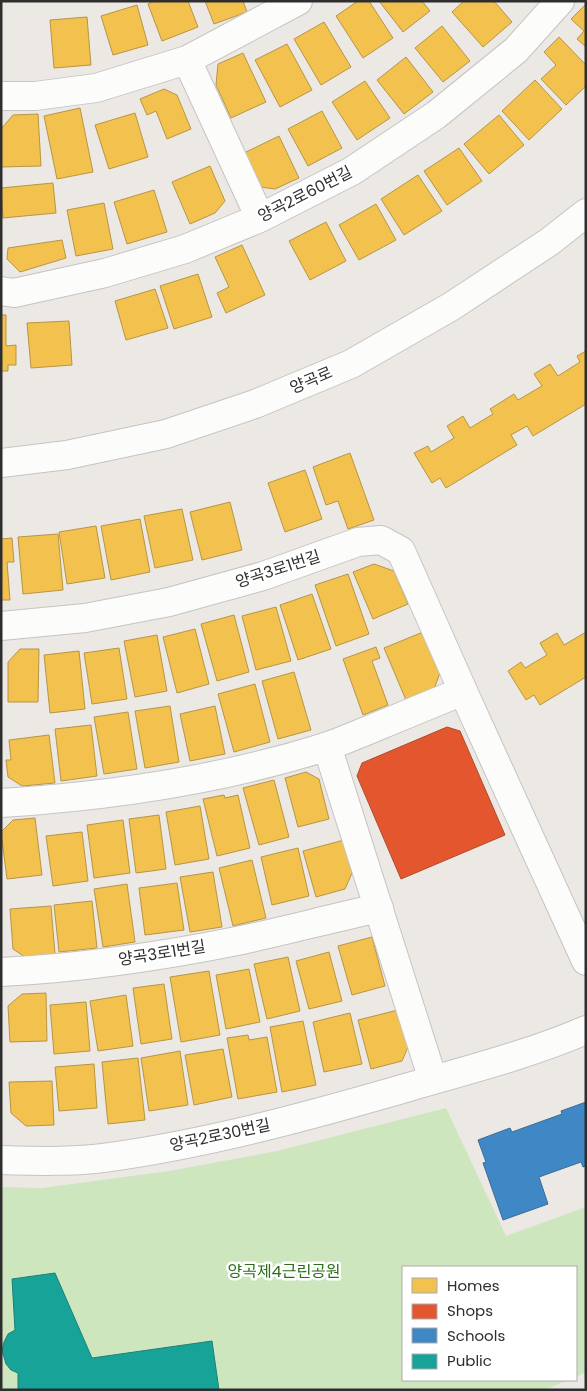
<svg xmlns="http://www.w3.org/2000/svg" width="587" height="1391" viewBox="0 0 587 1391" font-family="Poppins,'Noto Sans KR',sans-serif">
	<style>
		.park { fill: #cee6be }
		.homes { fill: #f2c14e; stroke: #b79544 }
		.shops { fill: #e4572e; stroke: #ad4b2e }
		.schools { fill: #3f88c5; stroke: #3a6d98 }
		.public { fill: #17a398; stroke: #1e8078 }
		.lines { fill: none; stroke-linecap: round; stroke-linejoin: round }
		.minor-casing { stroke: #c5c4c5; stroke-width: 30 }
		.minor { stroke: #fcfcfb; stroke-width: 28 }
		.labels { text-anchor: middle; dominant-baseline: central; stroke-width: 5; stroke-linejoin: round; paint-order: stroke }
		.street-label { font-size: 16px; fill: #2e2e2e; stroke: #fff }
		.park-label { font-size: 16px; fill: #2c6e1b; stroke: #fff }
	</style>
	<rect width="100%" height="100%" fill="#ece8e4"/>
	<path class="park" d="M446 1108 506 1236 586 1207V1372L576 1377V1267H403V1380H568L545 1390H1V1187L42 1188 169 1171 277 1151Z"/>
	<path class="homes" d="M155 1H188L198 27 162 41 148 4Z
		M205 1H243L247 12 214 24Z
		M358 1H369L393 38 363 58 336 16Z
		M379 1H422L430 11 403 32Z
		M464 1H494L512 22 483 47 452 12Z
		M586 4V47L577 39 584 31 571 19Z
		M137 5 148 45 113 55 101 16Z
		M87 17 91 65 54 68 50 20Z
		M324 22 351 67 321 85 294 39Z
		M442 26 470 61 443 82 415 48Z
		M559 37 586 65V86L566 105 541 79 556 65 544 52Z
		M287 44 312 90 280 107 255 60Z
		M243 53 266 102 231 118 216 85 218 64Z
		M406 57 433 92 404 114 377 80Z
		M535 80 562 109 529 140 502 111Z
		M365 81 390 118 357 140 332 102Z
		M164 89 177 95 191 129 167 139 156 111 147 115 140 99Z
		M80 108 93 172 57 179 44 116Z
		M322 111 342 148 308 166 288 129Z
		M135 113 148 157 109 169 95 125Z
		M38 114 41 166 1 167V129L13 115Z
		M499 115 524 145 489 174 464 144Z
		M279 136 299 178 275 189 260 187 244 153Z
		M459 148 482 181 447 205 424 171Z
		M210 166 225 201 215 213 190 224 172 182Z
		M418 175 442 211 404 235 381 199Z
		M53 183 56 213 3 218 1 188Z
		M154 190 167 232 127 244 114 202Z
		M104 203 113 249 76 256 67 210Z
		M376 204 396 240 359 260 339 225Z
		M326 222 346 261 310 280 289 241Z
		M62 240 66 258 20 272 7 259 8 248Z
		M242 245 265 295 226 313 217 293 229 287 215 257Z
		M198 274 212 317 174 329 160 286Z
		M155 289 168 328 126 340 115 301Z
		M1 315H6V346L16 345V365H8V371H1Z
		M69 321 72 365 31 368 27 323Z
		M586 351V404L533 436 527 426 511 435 517 445 446 488 440 478 432 483 414 453 428 446 431 452 454 438 447 426 463 416 470 428 493 414 490 409 514 394 518 400 542 386 534 374 550 364 558 376 580 362 577 356Z
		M350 453 374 520 348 529 338 501 326 505 313 467Z
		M305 470 322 519 285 532 268 483Z
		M230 502 242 550 202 560 190 512Z
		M182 509 193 560 155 568 144 516Z
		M140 519 150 572 111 580 101 526Z
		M96 526 105 578 67 584 59 532Z
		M58 534 63 590 23 594 18 537Z
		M12 538 14 562H7L10 600H1V539Z
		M374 564 394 571 408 604 373 619 353 572Z
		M348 574 369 634 336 646 315 585Z
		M312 594 331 649 298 660 280 605Z
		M276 607 291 661 256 670 242 616Z
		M234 615 249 672 217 681 201 624Z
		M195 629 209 684 177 693 163 637Z
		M423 632 440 673 434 689 406 700 384 648Z
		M586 632V677L540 705 534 695 526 700 508 671 521 662 525 668 547 655 540 643 557 633 564 645Z
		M157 635 167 691 135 697 124 641Z
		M376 647 380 658 372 661 388 705 363 715 343 659Z
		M119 648 127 699 92 704 84 653Z
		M20 649H39L38 702H8V662Z
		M79 651 85 709 50 713 44 655Z
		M294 672 311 730 278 739 262 681Z
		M255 684 270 742 234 752 218 694Z
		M170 706 179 762 145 768 135 711Z
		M215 706 225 754 190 761 180 714Z
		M128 712 137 769 104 774 94 717Z
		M91 725 97 776 61 781 55 729Z
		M49 735 55 783 22 786 8 777 6 760H11L9 740Z
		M306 772 319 779 329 819 298 827 285 778Z
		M274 780 289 837 259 845 243 788Z
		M224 795 225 798 238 795 250 848 217 856 203 799Z
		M200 806 209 859 175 865 166 812Z
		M159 815 166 869 136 873 129 819Z
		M35 818 42 875 7 879 1 832 13 820Z
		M123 820 130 873 94 878 87 825Z
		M82 832 88 881 53 886 46 836Z
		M344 840 352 873 345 889 316 897 303 851Z
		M298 848 309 896 272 905 261 857Z
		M252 860 266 918 233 926 219 868Z
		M213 872 222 927 190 932 180 877Z
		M177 883 184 930 145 935 139 888Z
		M127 884 135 942 103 947 94 889Z
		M92 901 97 948 59 952 54 905Z
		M51 906 55 954 25 957 13 949 10 909Z
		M372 937 385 986 352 995 338 946Z
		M329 952 342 1001 309 1009 296 961Z
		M288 957 300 1011 267 1019 254 964Z
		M249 969 260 1022 226 1029 216 975Z
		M209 971 220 1035 181 1042 170 977Z
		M164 984 172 1039 141 1044 133 988Z
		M46 993 47 1041 10 1042 8 1006 22 994Z
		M126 995 133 1046 98 1051 90 1001Z
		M86 1002 90 1051 54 1054 50 1005Z
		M398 1010 408 1047 402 1061 371 1069 358 1020Z
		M350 1013 362 1064 324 1072 313 1022Z
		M303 1021 316 1085 282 1092 270 1027Z
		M248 1035 249 1040 267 1037 277 1092 238 1099 227 1038Z
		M223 1049 232 1097 194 1105 185 1055Z
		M180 1051 188 1105 149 1111 141 1058Z
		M138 1058 145 1120 108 1124 102 1062Z
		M94 1064 97 1108 59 1111 55 1067Z
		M52 1081 54 1125 26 1126 11 1113 9 1082Z"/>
	<path class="shops" d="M447 727 460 731 505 835 401 879 357 776 362 763Z"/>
	<path class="schools" d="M586 1102V1166L583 1167 581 1162 539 1177 548 1204 503 1220 483 1163 486 1162 478 1140 510 1128 512 1132 562 1114 561 1111Z"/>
	<path class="public" d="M55 1273 92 1358 212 1341 219 1390H18V1373L11 1370 6 1364 2 1350 4 1342 8 1334 15 1330 12 1279Z"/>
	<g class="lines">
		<g class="minor-casing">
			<path id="minor" d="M187 60 260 218
				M1 96H35L96 88 187 60 298 1
				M1 291 14 293 105 273 185 249 260 218 352 171 436 115 516 50 560 1
				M1 463 67 455 166 434 255 404 351 364 452 306 549 242 586 213
				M1 626 85 618 169 602 263 576 358 542 381 540 401 551 463 691 586 961
				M327 746 433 1080
				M1 803C111 796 221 780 325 747 341 742 356 735 371 729 402 716 432 704 463 691
				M1 972C82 968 163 956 242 940 288 930 333 918 379 908
				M1 1160C35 1161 70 1162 103 1158 207 1144 309 1116 409 1087 468 1070 530 1054 586 1030"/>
		</g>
		<use href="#minor" class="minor"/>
	</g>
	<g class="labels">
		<g class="street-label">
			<text transform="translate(305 194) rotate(-27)">양곡2로60번길</text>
			<text transform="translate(311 380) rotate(-23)">양곡로</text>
			<text transform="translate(278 569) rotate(-18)">양곡3로1번길</text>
			<text transform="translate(162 953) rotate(-9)">양곡3로1번길</text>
			<text transform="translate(220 1135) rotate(-12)">양곡2로30번길</text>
		</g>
		<g class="park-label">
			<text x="284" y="1271">양곡제4근린공원</text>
		</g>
	</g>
	<rect width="587" height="1391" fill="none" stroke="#2e2e2e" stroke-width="5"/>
	<rect x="402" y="1266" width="175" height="115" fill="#ffffff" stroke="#ababab"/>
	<rect x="412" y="1278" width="25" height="15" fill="#f2c14e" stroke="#ababab"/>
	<text x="447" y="1291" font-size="15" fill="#2e2e2e">Homes</text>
	<rect x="412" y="1304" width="25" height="15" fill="#e4572e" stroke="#ababab"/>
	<text x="447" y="1316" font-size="15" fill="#2e2e2e">Shops</text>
	<rect x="412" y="1328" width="25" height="15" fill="#3f88c5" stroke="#ababab"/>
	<text x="447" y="1341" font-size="15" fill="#2e2e2e">Schools</text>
	<rect x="412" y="1354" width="25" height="15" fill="#17a398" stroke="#ababab"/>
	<text x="447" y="1366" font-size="15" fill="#2e2e2e">Public</text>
</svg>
